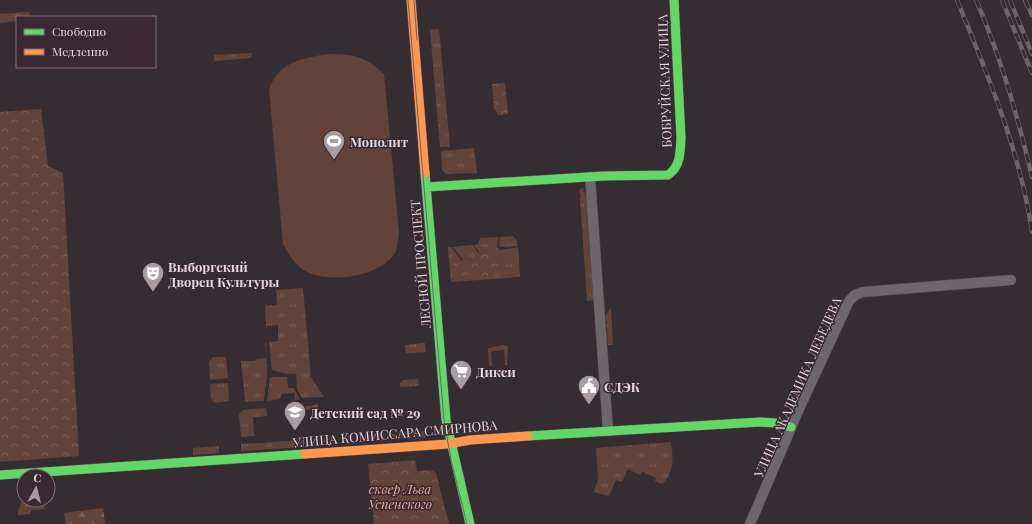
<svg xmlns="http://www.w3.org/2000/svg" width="1032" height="524" viewBox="0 0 1032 524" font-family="'Playfair Display',serif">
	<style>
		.grass { fill: url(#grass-tufts) }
		.forest { fill: url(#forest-firs) }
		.park { fill: url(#park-crowns) }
		.garden { fill: #62433a }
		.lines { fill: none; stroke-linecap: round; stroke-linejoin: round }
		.street-casing { stroke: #50494e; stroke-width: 11 }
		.fast-casing { stroke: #50494e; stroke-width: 10 }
		.slow-casing { stroke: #50494e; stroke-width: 10 }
		.street { stroke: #6d666a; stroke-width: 10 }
		.fast { stroke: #63d668; stroke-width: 9 }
		.slow { stroke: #ff974d; stroke-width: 9 }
		.tram { stroke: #6c6469; stroke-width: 1 }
		.rail-casing { stroke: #6c6469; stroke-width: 4.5 }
		.rail { stroke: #3a2933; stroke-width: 3; stroke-dasharray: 9; stroke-linecap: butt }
		.labels { text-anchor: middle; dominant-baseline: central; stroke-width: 3; stroke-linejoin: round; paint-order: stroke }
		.street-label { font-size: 13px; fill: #e3d8de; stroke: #3a2933 }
		.poi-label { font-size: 13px; font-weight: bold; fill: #e3d8de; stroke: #3a2933; text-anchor: start }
		.park-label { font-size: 13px; font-style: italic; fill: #efad95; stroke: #3a2933 }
	</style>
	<defs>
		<pattern id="grass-tufts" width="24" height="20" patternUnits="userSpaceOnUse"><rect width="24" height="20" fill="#62433a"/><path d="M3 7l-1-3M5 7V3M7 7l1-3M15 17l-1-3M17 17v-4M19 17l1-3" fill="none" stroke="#785d56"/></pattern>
		<pattern id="forest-firs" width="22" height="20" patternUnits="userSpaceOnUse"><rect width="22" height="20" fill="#62433a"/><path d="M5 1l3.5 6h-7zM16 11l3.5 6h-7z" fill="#785d56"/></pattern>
		<pattern id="park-crowns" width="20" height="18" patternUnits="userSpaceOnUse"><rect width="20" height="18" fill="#62433a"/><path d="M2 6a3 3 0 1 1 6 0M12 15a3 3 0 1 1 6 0" fill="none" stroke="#785d56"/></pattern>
	</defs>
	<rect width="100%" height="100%" fill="#362d32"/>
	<path class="grass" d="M29 12 30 17H17V21L0 23V14Z
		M439 29 450 147H440L430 30Z
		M252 53 251 58 214 61V55Z
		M474 148 477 173 446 174 442 170 441 151Z
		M583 187 586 197 594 300 587 301 580 197H581L579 190Z
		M513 236 516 239 518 246 499 247 500 237Z
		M499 237 497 247 487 248 485 252 480 253 474 245 478 244 480 238Z
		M473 245 478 253H475V259L463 260 453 247Z
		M448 247H451L461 260 454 261 470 275V278L476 274H482V278L488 273 491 267 502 262 500 250 518 247 520 277 451 282Z
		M303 288 311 377 324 397 302 398 297 389 296 374H286L272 370 269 342 278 341V325L266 326 265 306 277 305 276 290Z
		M611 307 613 345H608L606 315Z
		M266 342 267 377 264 401 245 402 241 361H255L256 359 266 358 265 343Z
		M425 343 426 352 406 353 405 345Z
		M504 345 508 347 507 365H505L504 350 491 351 492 366H489L488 348Z
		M213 357H223L226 358 228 378 210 380 209 362Z
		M270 377H287L288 388H294L300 400H295L294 393 281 394 280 399 267 401Z
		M418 379 419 386 400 387V383L403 380Z
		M228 383 229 401 214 403 211 399 210 384Z
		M318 404V409L295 411V406H310Z
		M266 408 267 416 253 417 254 436 241 437 239 414 243 410Z
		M424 431 425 438 391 440V434Z
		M384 434 385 441 362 442 361 436Z
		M334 438 335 445 241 451V444Z
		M671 442C673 458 675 472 662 484L655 481 656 478 642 472 640 475 628 469 622 482 616 480 609 496 594 492 598 479 596 448Z
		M219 446V453L193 455V448Z
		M24 497V500H43L45 509 31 510V514L18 515V511Z"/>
	<path class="forest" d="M103 508 105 524H66L64 513Z"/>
	<path class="park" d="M505 83 508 114 498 115 494 109 492 84Z
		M41 109 48 166 63 173 79 456 0 462V112Z
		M497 247 500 250 502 262 497 268 491 267V273H488L489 278H482V274H476V277L470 278V275L454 276 453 261 475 259V253L485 252 487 248Z
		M415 460 417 471 431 470 436 473 449 524H374L368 464Z"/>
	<path class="garden" d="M327 54C352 54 366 56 384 74L399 232C398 238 398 248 395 253 379 278 325 285 302 269 293 262 288 254 283 244L269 89C280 61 301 59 327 54Z"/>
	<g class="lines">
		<g class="street-casing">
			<path id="street" d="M590 177 608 431
				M750 524 799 409 849 301 855 295 863 292 1011 280"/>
		</g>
		<g class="fast-casing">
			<path id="fast" d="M425 173 446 420 470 524
				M427 187 604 176 668 175C681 166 680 152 681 138L674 0
				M528 436 760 422 776 423 791 427
				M0 475 305 454"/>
		</g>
		<g class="slow-casing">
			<path id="slow" d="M411 0 425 173
				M305 454 448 444 470 440 528 436"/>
		</g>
		<use href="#street" class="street"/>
		<use href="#fast" class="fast"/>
		<use href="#slow" class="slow"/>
		<path class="tram" d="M408 0 444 420 451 460 467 524
			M414 0 417 40"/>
		<g class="rail-casing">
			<path id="rail" d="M957 0C988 76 1020 150 1032 232
				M976 0C1001 57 1018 117 1032 177
				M1002 0 1032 73
				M1010 0 1032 54
				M1025 0 1032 15"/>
		</g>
		<use href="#rail" class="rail"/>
	</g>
	<defs>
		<g id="stadium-pin" transform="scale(1.15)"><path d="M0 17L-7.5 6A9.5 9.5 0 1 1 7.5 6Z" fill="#a69ca2" stroke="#3a2933"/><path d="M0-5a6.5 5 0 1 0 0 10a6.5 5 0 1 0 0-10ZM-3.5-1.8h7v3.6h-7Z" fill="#fff"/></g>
		<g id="theatre-pin" transform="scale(1.15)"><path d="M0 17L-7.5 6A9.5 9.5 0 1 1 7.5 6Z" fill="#a69ca2" stroke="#3a2933"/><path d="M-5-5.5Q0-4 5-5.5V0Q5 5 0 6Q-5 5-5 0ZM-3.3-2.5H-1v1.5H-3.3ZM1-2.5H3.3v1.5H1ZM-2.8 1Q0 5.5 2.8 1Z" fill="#fff"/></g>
		<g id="supermarket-pin" transform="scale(1.15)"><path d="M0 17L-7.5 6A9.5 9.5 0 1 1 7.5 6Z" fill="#a69ca2" stroke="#3a2933"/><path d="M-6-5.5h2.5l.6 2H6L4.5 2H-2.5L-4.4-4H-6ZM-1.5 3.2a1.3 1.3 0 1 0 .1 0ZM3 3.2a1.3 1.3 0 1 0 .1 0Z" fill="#fff"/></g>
		<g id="civic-pin" transform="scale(1.15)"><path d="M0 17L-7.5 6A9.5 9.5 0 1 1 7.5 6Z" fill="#a69ca2" stroke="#3a2933"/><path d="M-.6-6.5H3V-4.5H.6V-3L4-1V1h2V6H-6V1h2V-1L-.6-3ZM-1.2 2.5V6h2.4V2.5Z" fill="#fff"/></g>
		<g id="school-pin" transform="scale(1.15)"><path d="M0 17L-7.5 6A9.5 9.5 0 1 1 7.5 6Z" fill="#a69ca2" stroke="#3a2933"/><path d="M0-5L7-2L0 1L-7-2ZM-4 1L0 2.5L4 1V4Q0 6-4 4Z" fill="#fff"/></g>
	</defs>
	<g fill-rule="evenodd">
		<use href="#stadium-pin" x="334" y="141"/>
		<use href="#theatre-pin" x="153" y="273"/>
		<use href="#supermarket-pin" x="461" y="371"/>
		<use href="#civic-pin" x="589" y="386"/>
		<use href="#school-pin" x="295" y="412"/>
	</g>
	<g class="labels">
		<g class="street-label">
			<text transform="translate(664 81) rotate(-92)">БОБРУЙСКАЯ УЛИЦА</text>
			<text transform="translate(420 264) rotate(-95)">ЛЕСНОЙ ПРОСПЕКТ</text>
			<text transform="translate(797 387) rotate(-66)">УЛИЦА АКАДЕМИКА ЛЕБЕДЕВА</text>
			<text transform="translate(395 433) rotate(-5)">УЛИЦА КОМИССАРА СМИРНОВА</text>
		</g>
		<g class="poi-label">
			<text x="350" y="141">Монолит</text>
			<text x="168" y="266">Выборгский<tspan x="168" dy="15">Дворец Культуры</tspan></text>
			<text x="476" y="371">Дикси</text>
			<text x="604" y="386">СДЭК</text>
			<text x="310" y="412">Детский сад № 29</text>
		</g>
		<g class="park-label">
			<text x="400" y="488">сквер Льва<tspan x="400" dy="15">Успенского</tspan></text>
		</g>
	</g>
	<rect x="16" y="16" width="140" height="52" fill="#3a2933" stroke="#7e6f77"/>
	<rect x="24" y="29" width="20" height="6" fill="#63d668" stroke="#7e6f77"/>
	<text x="52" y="36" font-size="12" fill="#e3d8de">Свободно</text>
	<rect x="24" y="49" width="20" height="6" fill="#ff974d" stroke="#7e6f77"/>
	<text x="52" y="56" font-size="12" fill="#e3d8de">Медленно</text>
	<g transform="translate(36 488) rotate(7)"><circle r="19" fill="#3a2933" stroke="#7e6f77"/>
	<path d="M0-3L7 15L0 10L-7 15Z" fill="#a69ca2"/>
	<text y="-6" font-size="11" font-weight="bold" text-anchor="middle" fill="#e3d8de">С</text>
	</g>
</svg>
